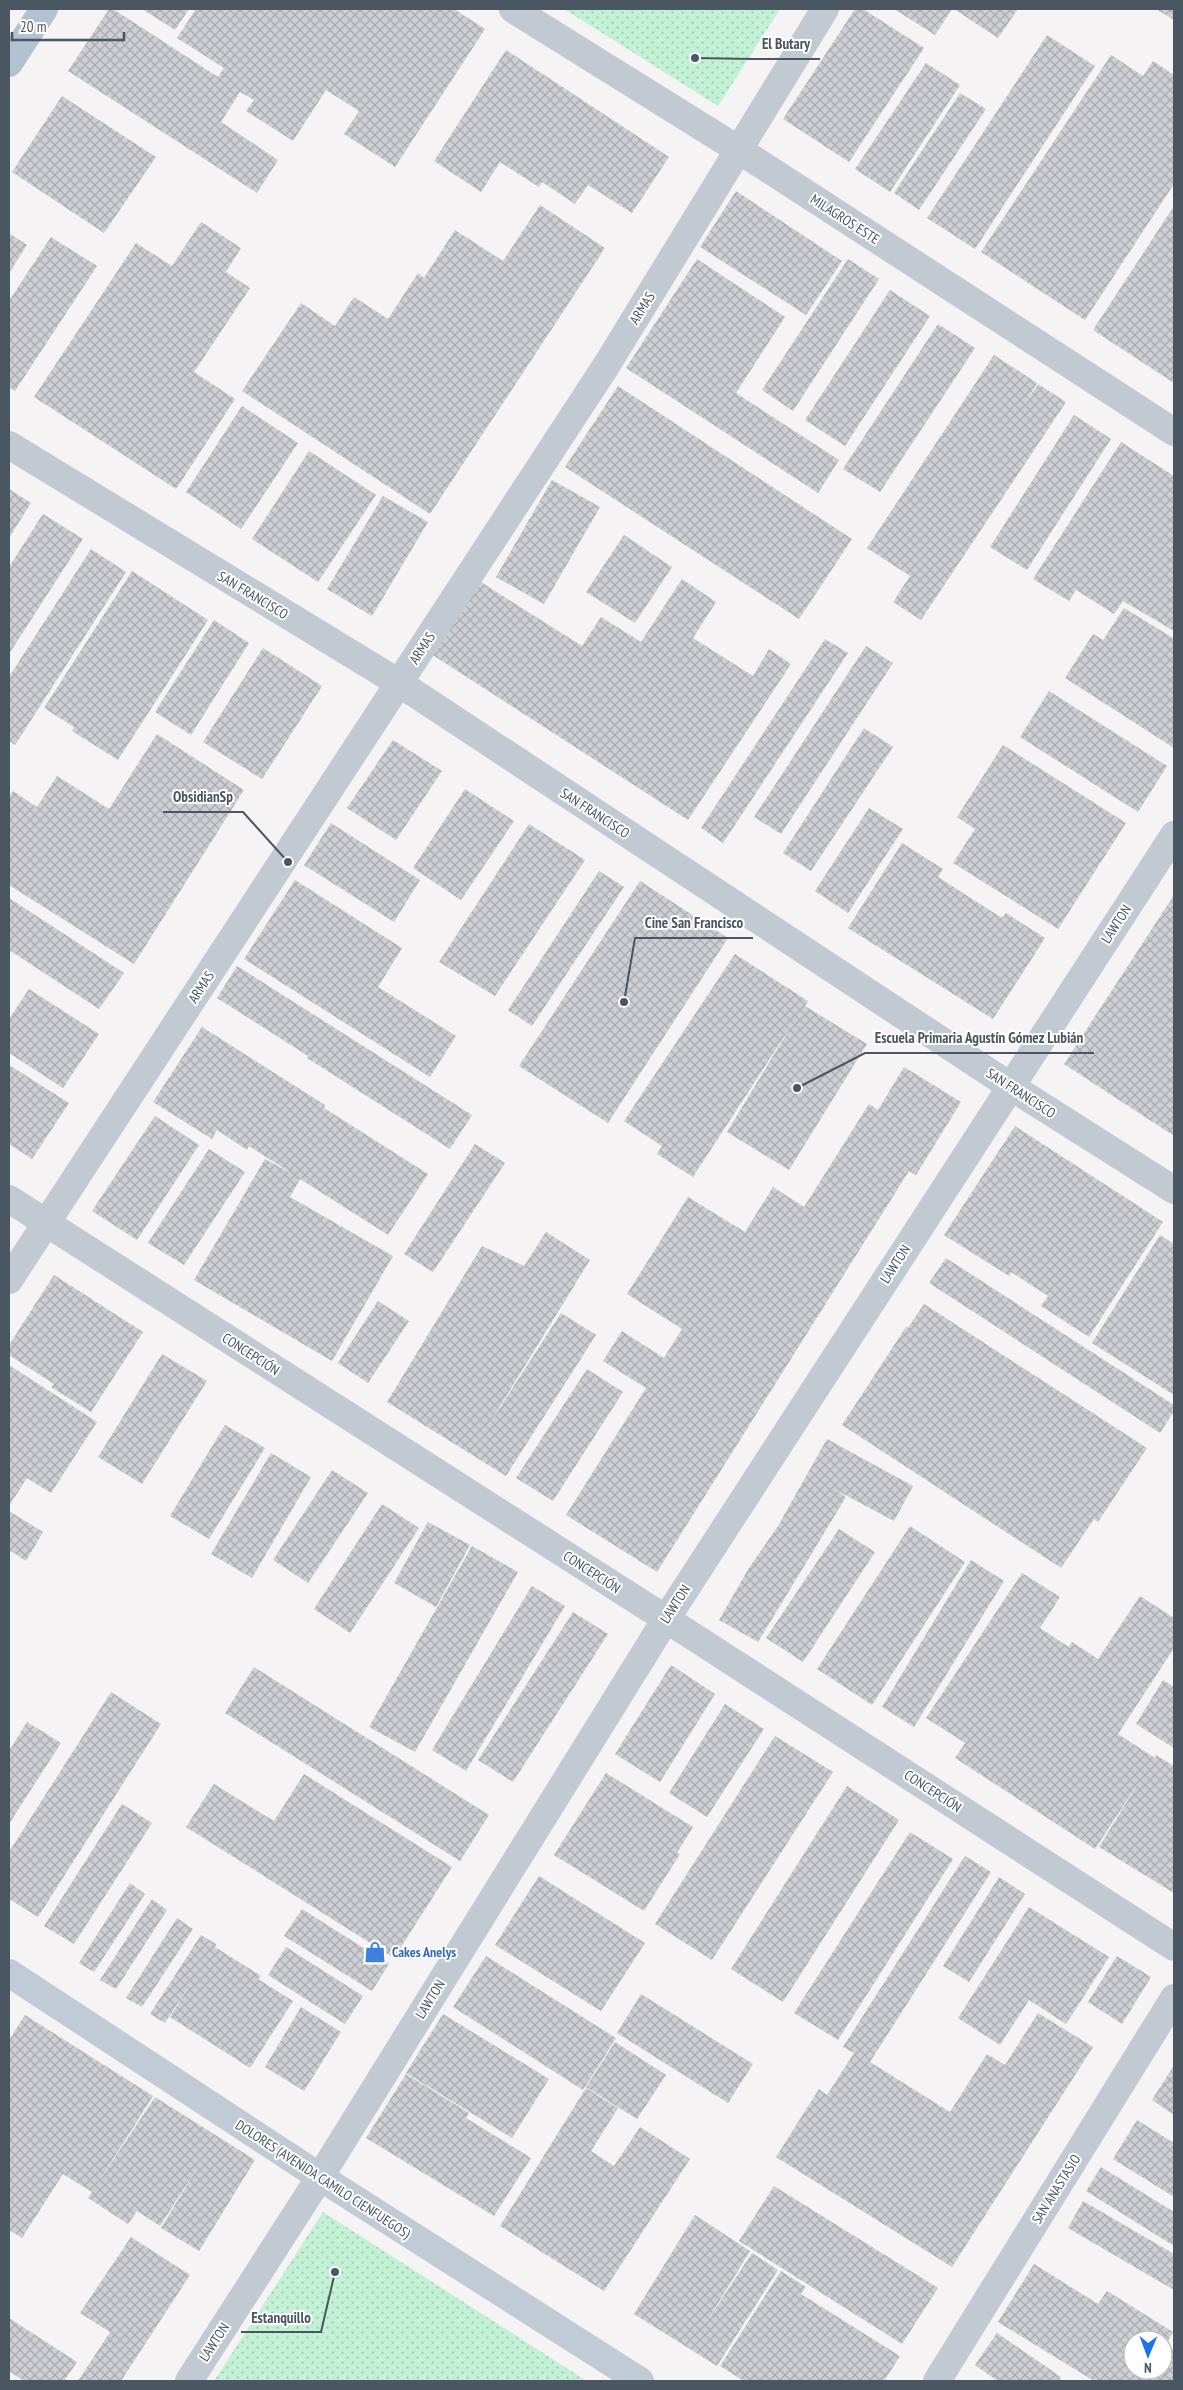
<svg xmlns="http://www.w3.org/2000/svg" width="1183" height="2390" viewBox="0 0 1183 2390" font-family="'PT Sans Narrow',sans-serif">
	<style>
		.park { fill: url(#park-dots) }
		.building { fill: url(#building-cross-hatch); fill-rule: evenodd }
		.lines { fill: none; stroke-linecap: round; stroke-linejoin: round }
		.minor { stroke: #c1cad2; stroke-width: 28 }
		.tertiary { stroke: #c1cad2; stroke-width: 28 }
		.secondary { stroke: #c1cbd6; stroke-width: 28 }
		.primary { stroke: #b3c2d1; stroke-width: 28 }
		.labels { text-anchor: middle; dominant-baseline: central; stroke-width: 4; stroke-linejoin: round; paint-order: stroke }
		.street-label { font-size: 14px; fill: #4a5661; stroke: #fff }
		.shop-label { font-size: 14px; font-weight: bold; fill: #366cbe; stroke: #fff; text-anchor: start }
		.leader { fill: none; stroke: #4a5661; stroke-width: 2 }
		.callout-dot { fill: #4a5661; stroke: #fff; stroke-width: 2 }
		.callout-label { font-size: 15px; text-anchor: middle; font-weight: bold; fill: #4a5661; stroke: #fff; stroke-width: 4; stroke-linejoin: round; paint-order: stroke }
	</style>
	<defs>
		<pattern id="park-dots" width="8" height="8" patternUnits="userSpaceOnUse" patternTransform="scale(1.25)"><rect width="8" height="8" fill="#c3f1d5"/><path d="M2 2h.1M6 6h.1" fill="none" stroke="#a0c6b0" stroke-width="1.8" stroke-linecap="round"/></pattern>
		<pattern id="building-cross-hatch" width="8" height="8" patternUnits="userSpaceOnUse" patternTransform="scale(1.25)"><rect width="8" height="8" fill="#cdcfd5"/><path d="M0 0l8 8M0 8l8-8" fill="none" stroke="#a8abb0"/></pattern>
	</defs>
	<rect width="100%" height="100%" fill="#f5f3f3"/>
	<path class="park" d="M564 9H780L718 106Z
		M323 2212 587 2381H214Z"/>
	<path class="building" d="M109 9H113L218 77 224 68 177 38 196 9H454L485 29 395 167 344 134 359 111 326 90 293 141 246 111 254 100 240 92 221 122 278 160 257 193 68 71Z
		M142 9H189L175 30Z
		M855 9H863L924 48 849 162 783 119Z
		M894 9H952L935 35Z
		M954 9H1018L998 38Z
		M1156 9H1174V20Z
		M1047 35 1095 66 975 249 927 218Z
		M506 50 669 157 632 213 588 185 575 204 542 182 539 187 500 162 481 192 434 161Z
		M1111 55 1143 76 1153 61 1174 75V184L1085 320 981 252Z
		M926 63 960 85 890 192 855 169Z
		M960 93 986 109 919 210 894 193Z
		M62 96 156 157 104 233 12 172Z
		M736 191 842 261 806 315 700 247Z
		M540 205 605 248 430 514 242 391 301 303 335 326 354 297 388 319 418 273 424 278 455 230 503 261Z
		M1174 206V383L1093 330Z
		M201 222 241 248 226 272 250 288 194 372 235 399 176 489 34 397 136 243 172 266Z
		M9 233 27 245 9 273Z
		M51 237 97 266 15 391 9 387V301Z
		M697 259 785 317 736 393 839 460 818 493 626 368Z
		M848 259 879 279 793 411 762 390Z
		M890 290 930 316 845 446 805 420Z
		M938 324 975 348 880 492 843 469Z
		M994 355 1037 383 1024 405 1038 384 1066 402 921 620 893 602 910 576 867 548Z
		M618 386 852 539 799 619 565 467Z
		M242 406 298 443 241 529 186 492Z
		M1074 415 1111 439 1027 570 990 547Z
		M1121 442 1174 476V631L1123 601 1114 614 1076 590 1069 601 1033 579Z
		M309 451 376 495 318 582 252 539Z
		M552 480 600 507 544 604 496 577Z
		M9 489 31 503 9 538Z
		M383 496 428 522 372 616 327 589Z
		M43 514 83 539 9 654V567Z
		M624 535 672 567 635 623 586 592Z
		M91 549 126 572 15 745 9 741V677Z
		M132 571 208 620 118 760 72 731 74 727 44 708Z
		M476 579 582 646 601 617 641 642 682 579 716 602 693 638 753 676 769 649 791 664 688 820 428 652Z
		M1124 608 1173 638 1174 636V748L1065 678 1093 634 1103 640Z
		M214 620 249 643 191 735 155 712Z
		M825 639 848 653 723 843 701 828Z
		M866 646 893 663 781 834 754 817Z
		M263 648 322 686 262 779 203 742Z
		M1049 691 1167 766 1138 812 1020 737Z
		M864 728 893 747 811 871 783 853Z
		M157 734 244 790 134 964 9 885V797L13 791 37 807 57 776 109 809Z
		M393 740 442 771 396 840 347 808Z
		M1003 745 1126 823 1058 929 953 863 975 829 957 817Z
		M465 789 514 821 461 900 413 868Z
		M869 808 903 829 848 913 815 891Z
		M331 823 420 880 394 922 304 865Z
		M529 824 585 860 495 996 439 962Z
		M902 843 943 869 938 877 1002 918 1006 913 1045 938 993 1019 848 928Z
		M599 871 624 887 532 1026 508 1010Z
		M295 880 402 948 378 987 456 1036 430 1077 244 959Z
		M640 881 728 938 608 1123 519 1066Z
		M1174 895V1136L1064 1064Z
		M9 898 124 973 99 1009 9 950Z
		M735 954 808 1001 805 1006 867 1044 789 1170 727 1132 795 1020 693 1177 657 1154 662 1146 624 1121Z
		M237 966 472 1115 450 1149 307 1058 308 1056 217 998Z
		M29 989 99 1034 63 1088 9 1053V1019Z
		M202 1027 325 1105 324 1108 428 1174 388 1235 300 1179 290 1197 393 1256 332 1361 194 1280 265 1159 291 1173 249 1146 247 1150 217 1130 212 1139 153 1102Z
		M9 1065 69 1103 32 1159 9 1144Z
		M904 1067 961 1102 916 1175 909 1171 657 1572 566 1515 646 1388 603 1361 622 1331 664 1358 682 1329 627 1294 688 1197 745 1232 773 1187 804 1207 869 1104 878 1110Z
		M155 1116 199 1145 137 1240 92 1211Z
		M1015 1126 1163 1222 1089 1337 1041 1306 1048 1296 1011 1272 1009 1276 944 1235Z
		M475 1144 505 1163 433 1272 404 1254Z
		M209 1149 245 1172 184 1265 148 1243Z
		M546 1232 590 1260 486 1429 561 1313 596 1335 506 1476 387 1402 482 1246 524 1266Z
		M1160 1235 1174 1244V1395L1092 1343Z
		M946 1258 1174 1405V1411L1160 1433 929 1283Z
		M54 1275 143 1332 91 1412 51 1387 54 1384 9 1355V1345Z
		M378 1301 409 1321 368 1383 338 1363Z
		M924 1304 1147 1448 1098 1522 1094 1519 1061 1568 842 1425 906 1327 908 1328Z
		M162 1354 207 1381 142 1484 98 1457Z
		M9 1365 97 1422 51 1493 27 1478 9 1506Z
		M587 1369 623 1392 553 1501 516 1478Z
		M225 1425 265 1448 209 1539 170 1516Z
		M827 1439 913 1486 894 1521 836 1490 846 1497 758 1642 719 1620 749 1568 778 1526Z
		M271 1453 311 1477 252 1578 211 1554Z
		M332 1470 368 1493 308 1583 273 1560Z
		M382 1504 419 1528 350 1633 314 1609Z
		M9 1511 43 1532 26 1561 9 1550Z
		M428 1522 470 1545 436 1607 394 1583Z
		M910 1526 965 1562 872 1705 817 1669Z
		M839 1529 875 1552 803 1662 766 1638Z
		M472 1546 518 1572 415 1752 369 1727Z
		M971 1560 1004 1581 914 1727 882 1707Z
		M1022 1573 1060 1597 1040 1628 1069 1647 1072 1642 1098 1659 1140 1596 1174 1618V1648L1118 1734 1155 1758 1156 1755 1174 1766V1893L1099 1847 1141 1779 1095 1849 955 1758 965 1743 926 1718Z
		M532 1586 565 1606 466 1771 432 1750Z
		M573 1612 608 1634 513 1782 478 1760Z
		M671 1665 715 1694 660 1782 615 1754Z
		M254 1667 489 1815 460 1861 225 1713Z
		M1163 1680 1174 1687V1748L1136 1724Z
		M111 1692 161 1724 38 1917 9 1899V1852Z
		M725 1704 764 1729 707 1817 669 1793Z
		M27 1722 61 1743 9 1824V1751Z
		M775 1736 833 1772 712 1960 655 1924Z
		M606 1773 693 1827 677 1853 680 1854 644 1911 554 1855Z
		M304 1774 452 1867 394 1958 186 1827 214 1784 274 1821Z
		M847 1786 899 1820 783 2002 731 1969Z
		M122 1804 152 1823 74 1944 44 1926Z
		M910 1832 953 1859 838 2040 794 2013Z
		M965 1856 991 1872 870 2062 950 2112 987 2054 1005 2065 1038 2013 1093 2047 952 2267 776 2157 819 2089 827 2095 854 2053 843 2047Z
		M539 1876 645 1943 601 2011 495 1945Z
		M999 1877 1025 1894 969 1982 943 1966Z
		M130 1883 145 1894 94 1972 79 1963Z
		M152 1899 167 1910 116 1989 100 1980Z
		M1029 1907 1109 1957 1066 2024 1029 2000 1000 2045 958 2018Z
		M302 1909 389 1964 372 1991 284 1936Z
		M177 1918 193 1929 142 2007 126 1998Z
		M201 1935 216 1944 215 1947 261 1976 258 1979 293 2001 250 2068 170 2017 192 1981 165 2023 150 2014Z
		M286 1947 363 1996 345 2024 268 1975Z
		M486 1956 616 2038 583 2090 453 2007Z
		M1117 1956 1151 1977 1122 2024 1088 2002Z
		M641 1994 753 2064 728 2103 617 2033Z
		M301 2007 341 2032 304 2091 265 2067Z
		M443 2014 549 2079 512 2138 406 2073Z
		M25 2015 153 2096 96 2186 155 2097 255 2160 199 2251 161 2228 198 2167 160 2226 137 2211 128 2224 88 2198 92 2192 63 2174 22 2238 9 2230V2040Z
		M615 2042 666 2075 637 2119 586 2087Z
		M1174 2065V2115L1152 2100Z
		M406 2074 469 2113 466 2118 531 2158 494 2216 366 2138Z
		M586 2088 618 2108 591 2151 614 2166 640 2127 690 2159 604 2291 500 2226Z
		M1137 2120 1174 2143V2197L1113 2159Z
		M1101 2167 1174 2212V2246L1086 2191Z
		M774 2186 938 2288 902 2344 739 2241Z
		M1083 2201 1174 2254V2290L1068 2228Z
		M695 2215 750 2251 706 2323 752 2253 778 2270 717 2366 634 2314Z
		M131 2237 190 2275 121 2381H78L110 2332 80 2313Z
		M1034 2264 1098 2304 1107 2291 1173 2332 1166 2345 1174 2350V2381H1094L998 2322ZM1133 2340H1163V2370H1133Z
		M781 2271 806 2287 801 2294 900 2356 884 2381H744L720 2366Z
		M9 2318 77 2362 64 2381H24L9 2371Z
		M997 2333 1061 2377 1059 2381H998L975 2365Z"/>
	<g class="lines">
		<path class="minor" d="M513 9 739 150 1174 432
			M9 1280 606 366 825 9
			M189 2381 320 2177 666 1619 1174 835"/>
		<path class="tertiary" d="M9 445 399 683 1010 1086 1174 1190
			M9 1199 666 1619 1174 1947
			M937 2381 1174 1998"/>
		<path class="secondary" d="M9 1973 320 2177 640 2381"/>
		<path class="primary" d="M9 63 44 9"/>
	</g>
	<defs>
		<g id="shop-bare" transform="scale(1.725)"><path d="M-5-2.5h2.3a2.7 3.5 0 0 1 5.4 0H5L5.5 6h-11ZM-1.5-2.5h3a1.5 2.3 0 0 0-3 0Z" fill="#3f7fe0" stroke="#fff" stroke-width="2.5" paint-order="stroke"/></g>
	</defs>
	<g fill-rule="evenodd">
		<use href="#shop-bare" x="375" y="1952"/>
	</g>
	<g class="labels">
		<g class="street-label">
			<text transform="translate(845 219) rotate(33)">MILAGROS ESTE</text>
			<text transform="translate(642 308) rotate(-58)">ARMAS</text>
			<text transform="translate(253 595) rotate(31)">SAN FRANCISCO</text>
			<text transform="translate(422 648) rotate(-57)">ARMAS</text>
			<text transform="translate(595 813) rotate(33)">SAN FRANCISCO</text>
			<text transform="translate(1116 924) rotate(-57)">LAWTON</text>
			<text transform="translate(201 987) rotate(-57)">ARMAS</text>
			<text transform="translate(1021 1093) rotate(33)">SAN FRANCISCO</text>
			<text transform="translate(895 1264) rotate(-57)">LAWTON</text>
			<text transform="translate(251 1354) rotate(33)">CONCEPCIÓN</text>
			<text transform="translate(592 1572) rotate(33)">CONCEPCIÓN</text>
			<text transform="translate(675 1604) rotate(-57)">LAWTON</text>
			<text transform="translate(933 1791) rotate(33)">CONCEPCIÓN</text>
			<text transform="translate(430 1999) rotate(-58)">LAWTON</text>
			<text transform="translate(323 2179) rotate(33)">DOLORES (AVENIDA CAMILO CIENFUEGOS)</text>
			<text transform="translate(1056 2189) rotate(-58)">SAN ANASTASIO</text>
			<text transform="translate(214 2342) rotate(-57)">LAWTON</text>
		</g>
		<g class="shop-label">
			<text x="392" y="1952">Cakes Anelys</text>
		</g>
	</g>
	<path class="leader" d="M695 58L752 59H820M288 862L243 812H163M624 1002L635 938H753M797 1088L865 1053H1094M335 2272L321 2332H241"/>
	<g class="callout-dot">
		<circle cx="695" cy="58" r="5"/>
		<circle cx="288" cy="862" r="5"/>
		<circle cx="624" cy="1002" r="5"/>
		<circle cx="797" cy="1088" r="5"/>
		<circle cx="335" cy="2272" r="5"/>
	</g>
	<g class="callout-label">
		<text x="786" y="49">El Butary</text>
		<text x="203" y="802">ObsidianSp</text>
		<text x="694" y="928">Cine San Francisco</text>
		<text x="979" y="1043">Escuela Primaria Agustín Gómez Lubián</text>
		<text x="281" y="2323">Estanquillo</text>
	</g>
	<rect width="1183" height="2390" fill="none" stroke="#4a5661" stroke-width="20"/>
	<g transform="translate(1148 2355) rotate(181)"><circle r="24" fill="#ffffff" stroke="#b7bbc0"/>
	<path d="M0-4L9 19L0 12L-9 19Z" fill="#1a73e8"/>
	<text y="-8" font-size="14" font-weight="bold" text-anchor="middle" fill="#4a5661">N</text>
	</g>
	<path d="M12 32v8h112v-8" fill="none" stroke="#4a5661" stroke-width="2.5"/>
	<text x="20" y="32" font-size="15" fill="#4a5661" stroke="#ffffff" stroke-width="4" paint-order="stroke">20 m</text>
</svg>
